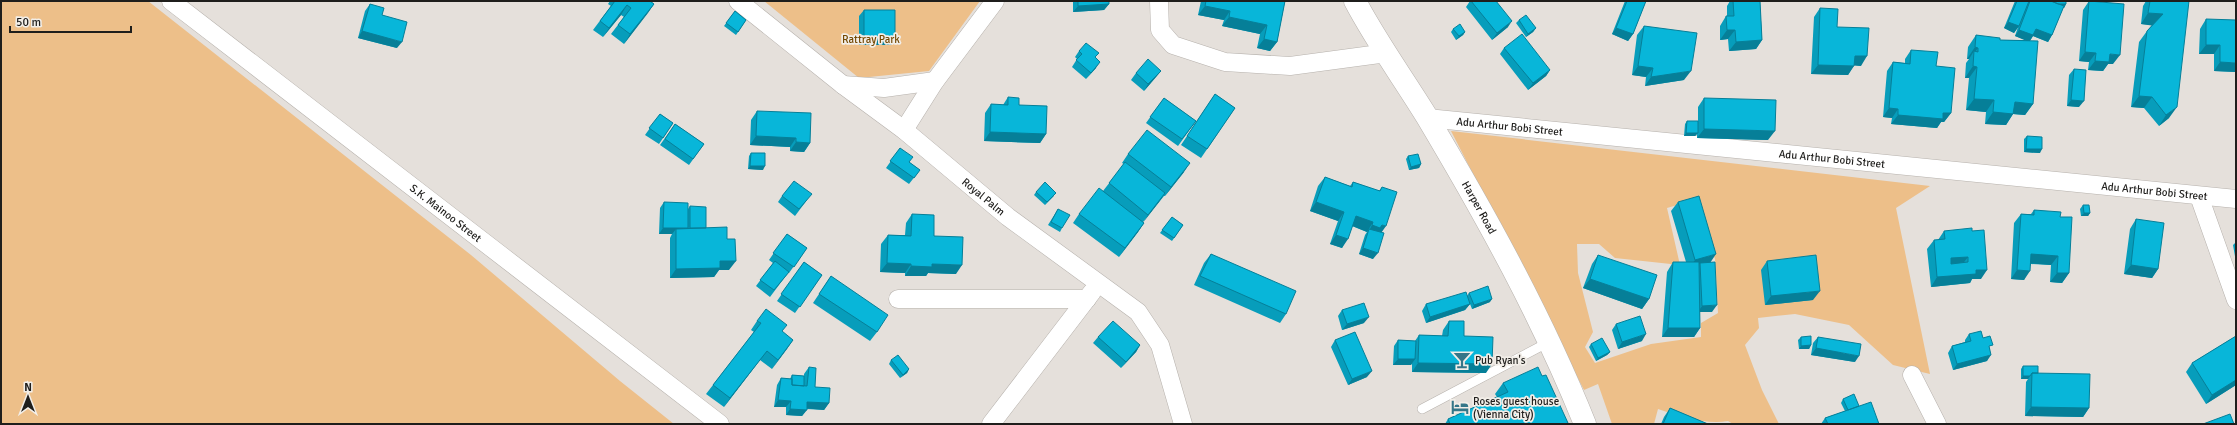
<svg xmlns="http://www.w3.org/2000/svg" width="2237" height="425" viewBox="0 0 2237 425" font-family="Signika,sans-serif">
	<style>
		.green { fill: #edbf89; fill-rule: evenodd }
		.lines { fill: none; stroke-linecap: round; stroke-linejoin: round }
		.service-casing { stroke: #b6b1ac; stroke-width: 10 }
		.minor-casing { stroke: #b6b1ac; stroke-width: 19 }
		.secondary-casing { stroke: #b6b1ac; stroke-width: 23 }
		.service { stroke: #fff; stroke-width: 9 }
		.minor { stroke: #fff; stroke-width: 18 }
		.secondary { stroke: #fff; stroke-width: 22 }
		.wall { fill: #079dbb }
		.shaded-wall { fill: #067f98 }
		.building { fill: #08b6d9; stroke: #067f98; fill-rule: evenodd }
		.labels { text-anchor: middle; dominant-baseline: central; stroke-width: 3.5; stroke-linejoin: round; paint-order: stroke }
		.park-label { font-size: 11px; fill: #744802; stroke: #f2eee8 }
		.street-label { font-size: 11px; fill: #1f1e1c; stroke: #f2eee8 }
		.poi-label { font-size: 11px; fill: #1f1e1c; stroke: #f2eee8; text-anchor: start }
	</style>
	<rect width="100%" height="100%" fill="#e5e0db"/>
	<path class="green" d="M1 1H148L471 255 620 381 674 424H1Z
		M764 1H980L929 71 859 78Z
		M1451 131 1930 186 1896 208 1930 374 1893 365 1849 325 1795 314 1758 318 1759 328 1745 345 1762 390 1779 424H1733L1728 421C1706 425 1679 416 1658 409L1654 424H1612L1598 384 1584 390ZM1695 200 1715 259 1718 313 1701 323V337L1651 344 1595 363 1585 347 1593 332 1578 273 1577 244H1599L1615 258 1680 265 1667 208Z"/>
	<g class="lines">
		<g class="service-casing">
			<path id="service" d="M1422 409 1549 342"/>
		</g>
		<g class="minor-casing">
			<g id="minor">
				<path id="s1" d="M171 1 720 424"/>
				<path id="s2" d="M738 1 843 85 904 130 1008 217 1138 312 1160 345 1183 424"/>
				<path d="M1159 1 1160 30 1173 45 1225 62 1290 66 1387 53"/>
				<path d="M843 85 884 88 935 81"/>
				<path id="s3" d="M1427 118 2236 199"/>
				<path d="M904 130 935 81 995 1"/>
				<path d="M2199 196 2236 300"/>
				<path d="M898 299H1087"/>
				<path d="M1912 375 1937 424"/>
				<path d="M991 424 1092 292"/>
			</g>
		</g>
		<g class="secondary-casing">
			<g id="secondary">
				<path id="s4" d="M1355 1C1376 41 1403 78 1427 117 1486 216 1542 317 1585 424"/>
			</g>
		</g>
		<use href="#service" class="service"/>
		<use href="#minor" class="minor"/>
		<use href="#secondary" class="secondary"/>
	</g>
	<path class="wall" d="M610 1H650L654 4 624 44 611 34 624 17 621 15 603 37 593 30 611 6 608 4Z
		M1073 1H1109V4L1104 10 1073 12Z
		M1201 1H1285L1277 42 1270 51 1257 48 1260 34 1222 26 1224 20 1198 15Z
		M1470 1H1496L1508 27 1492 40 1466 7Z
		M1625 1H1646L1633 34 1628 41 1612 34Z
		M1730 1H1760L1762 40 1756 49 1729 51 1728 39 1720 40V26L1726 16H1727V6Z
		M2015 1H2030L2066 4 2064 8H2063L2052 35 2048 42 2033 36 2030 41 2033 104 2025 115 2013 114 2006 125 1985 124 1986 112 1966 110 1969 78H1965L1966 63 1969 59H1967L1968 47 1976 35 2000 40H2026L2015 36 2018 27 2014 33 2004 28Z
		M2089 1 2113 64H2108L2103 71 2088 70 2089 62 2079 61 2083 10Z
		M2146 1H2189L2169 118 2159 126 2144 108 2131 107 2139 42 2147 31 2152 25 2141 24 2143 6Z
		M370 4 382 15 397 48 358 38 365 11Z
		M1820 8 1837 27 1861 66 1854 65 1848 75 1811 74 1814 17Z
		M864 10 895 39 891 45H859V16Z
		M735 11 746 20 736 35 724 26Z
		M2206 19 2236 72 2214 71V54H2199L2200 29Z
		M1519 20 1536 28 1533 32 1526 37 1516 23Z
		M1644 26 1684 80 1645 86 1646 77 1632 75 1637 35Z
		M1453 29 1465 32 1463 35 1456 40 1451 32Z
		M1504 48 1550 70 1546 76 1528 90 1500 54Z
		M1911 50 1936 66 1951 113 1944 122H1941L1937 128 1891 124 1892 118 1883 117 1887 71 1893 62 1905 63V59Z
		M1079 51 1096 58V68L1086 79 1072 67 1077 59 1075 57Z
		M2074 69 2079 107 2067 106 2069 75Z
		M1161 71 1156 77 1144 91 1131 80 1136 73Z
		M1215 94 1235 108 1201 158 1181 145Z
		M1008 97 1019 105 1046 134 1040 143 984 141 985 113 991 104 1003 105Z
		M1164 98 1196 121 1178 146 1146 123Z
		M1704 98 1768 140 1697 138V134L1695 136H1684L1685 124 1687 121H1698V107Z
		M757 111 810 143 804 152 790 151V147L750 145 751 120Z
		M660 114 673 123 659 144 645 135Z
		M675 124 704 144 689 165 660 145Z
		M2027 136 2040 153 2024 152V139Z
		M900 148 909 162 920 170 909 184 886 168Z
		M751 153 763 170 748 169 749 156Z
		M1128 154 1184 172 1165 196H1164L1143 222 1144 223 1138 232 1119 257 1073 223 1079 214 1103 191 1124 164 1122 163Z
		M1408 156 1421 164 1419 168 1409 170 1406 159Z
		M1325 177 1350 186 1353 182 1379 191 1382 187 1381 233 1373 259 1359 254 1365 235 1367 232 1352 226 1342 248 1330 244 1338 221 1310 211 1318 186Z
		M1036 192 1054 196 1045 205 1034 195Z
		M782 196 807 200 795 216 778 202Z
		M664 202 688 209 690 206 706 228 727 239 729 270H719L714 277 670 278V238L672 234H659L660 208Z
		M1678 202 1710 262 1712 312H1700V328L1694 337H1662L1667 272 1673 262H1686L1671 211Z
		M2083 205 2090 213 2088 216H2081L2080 209Z
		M1058 209 1062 228 1060 232 1048 225Z
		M2034 210 2060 217 2069 273 2062 283 2050 282 2051 265 2031 264 2024 280 2011 279 2014 223 2021 214H2031Z
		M912 214 934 236 956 274 928 273 926 276H905V273L880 272 881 244 888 235H905L906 223Z
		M1172 217 1183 225 1172 241 1160 233Z
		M2136 219 2158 269 2152 278 2124 274 2130 229Z
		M1944 231H1972L1981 279H1972L1970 283 1931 287 1927 249 1934 240H1938Z
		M787 234 807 248 789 273H788L770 297 756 286 773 263 769 260Z
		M2236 242V262L2233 245Z
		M1211 254 1286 314 1280 323 1194 285 1204 263Z
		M1598 255 1649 299 1642 309 1583 288 1592 264Z
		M1767 261 1813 300 1765 305 1761 270Z
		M804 262 822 275 795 313 777 301Z
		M831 276 877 332 870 341 813 303Z
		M1469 293 1490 302 1472 309 1470 304 1465 310 1426 323 1422 311 1426 304 1467 296Z
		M1342 310 1364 323 1342 330 1338 316Z
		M757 321 782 332 793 340 772 369 760 360 724 407 706 394 754 332 751 330Z
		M1449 321 1464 336 1486 373 1412 372V363L1411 365H1393L1394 346 1398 340 1415 341 1419 335 1442 336 1443 330Z
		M1616 324 1642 341 1618 349 1612 330Z
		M1969 334 1983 338 1990 349 1987 361 1953 370 1948 353 1952 346 1965 342V340Z
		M2236 336V385L2206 404 2186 372 2192 363Z
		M1098 337 1140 345 1136 352 1121 368 1093 343Z
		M1801 337 1811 345 1809 349H1799L1798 340Z
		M1818 337 1855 362 1811 355 1813 343Z
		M1335 340 1367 377 1348 385 1331 347Z
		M1591 344 1610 352 1607 355 1596 361 1589 347Z
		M891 360 909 369 907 373 900 378 889 364Z
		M2023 366 2038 373 2089 408 2083 417 2025 416 2026 382 2028 379H2021V369Z
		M809 367 815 387 829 403 824 410 807 409 802 416 786 415V407H774L777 385 781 378 790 379 792 375 804 376V374Z
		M1542 376 1568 423 1567 424H1445L1448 419 1497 397 1495 394 1503 383Z
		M1843 399 1859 406 1879 424H1821L1825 418 1845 411 1841 403Z
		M1670 408 1708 424H1661L1664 417Z"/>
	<path class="shaded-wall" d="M2050 3 2066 4 2064 8 2047 7Z
		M654 4 648 13 624 44 630 34Z
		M1109 4 1104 10 1073 12 1078 6Z
		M627 5 621 15 603 37 609 28Z
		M1205 6 1230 11 1224 20 1198 15Z
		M2148 13 2163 14 2155 26 2141 24Z
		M1229 17 1267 25 1260 34 1222 26Z
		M1512 21 1508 27 1492 40 1497 33Z
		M2008 22 2019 26 2014 33 2004 28Z
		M1536 28 1533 32 1526 37 1528 34Z
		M1616 28 1633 34 1628 41 1612 34Z
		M2036 29 2052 35 2048 42 2033 36 2029 42 2015 36 2019 30Z
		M1727 30H1735L1728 39 1720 40Z
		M362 31 402 42 397 48 358 38Z
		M1465 32 1463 35 1456 40 1459 36Z
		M864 39H895L891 45H859Z
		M1264 39 1277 42 1270 51 1257 48Z
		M1762 40 1756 49 1729 51 1736 42Z
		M2206 45H2220L2214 54H2199Z
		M1975 47 1978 48 1974 53V51L1969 59H1967Z
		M2085 52 2096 53 2089 62 2079 61Z
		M2110 54 2120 55 2113 64H2108L2103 71 2088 70 2095 61Z
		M1855 56H1867L1861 66 1848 65Z
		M1100 62 1096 68 1086 79 1091 73Z
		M2220 62 2236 63V72L2214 71Z
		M1818 65 1854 66 1848 75 1811 74Z
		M1638 66 1653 68 1646 77 1632 75Z
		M1973 66 1977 67 1969 78H1965Z
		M1550 70 1546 76 1528 90 1533 83Z
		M1161 71 1156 77 1144 91 1148 84Z
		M1691 71 1684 80 1645 86 1651 77Z
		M2139 96 2152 97 2144 108 2131 107Z
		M1974 99 1994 100 1986 112 1966 110Z
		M2071 100 2084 101 2079 107 2067 106Z
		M2015 102 2033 104 2025 115 2013 114 2006 125 1985 124 1993 112Z
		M2177 107 2169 118 2159 126 2166 115Z
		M1889 108 1898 109 1892 118 1883 117Z
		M1943 113H1951L1944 122H1941L1937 128 1891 124 1898 115Z
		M1704 129 1775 131 1768 140 1697 138Z
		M990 132 1046 134 1040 143 984 141Z
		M1686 133H1698L1695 136H1684Z
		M756 136 796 138 790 147 750 145Z
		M796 142 810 143 804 152 790 151Z
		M2026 149H2042L2040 153 2024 152Z
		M1190 163 1184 172 1165 196 1171 187Z
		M1421 164 1419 168 1409 170 1411 167Z
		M750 166H765L763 170 748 169Z
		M1165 193 1159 202 1142 224 1148 215Z
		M1316 202 1344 212 1338 221 1310 211Z
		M2084 213H2090L2088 216H2081Z
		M1356 216 1373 222 1367 232 1350 225Z
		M1144 223 1138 232 1119 257 1125 248Z
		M1372 225H1382L1386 226 1379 236 1369 231Z
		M663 228H688L676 229 672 234H659Z
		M1336 235 1348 239 1342 248 1330 244Z
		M1363 248 1378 253 1373 259 1359 254Z
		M1716 254 1710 263H1700L1697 267 1688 269 1695 260Z
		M2031 254 2058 256 2051 265 2025 263Z
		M1968 257 1961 266 1945 267 1951 258Z
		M720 261H736L729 270H719L714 277 670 278 676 269Z
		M887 263 911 264 905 273 880 272Z
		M932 264 962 265 956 274 928 273 926 276H905L911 266Z
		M2131 265 2158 269 2152 278 2124 274Z
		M1976 270H1987L1981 279H1972L1970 283 1931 287 1937 277Z
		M2017 270 2030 271 2024 280 2011 279Z
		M2057 273H2069L2062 283 2050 282Z
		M1590 279 1649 299 1642 309 1583 288Z
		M1820 291 1813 300 1765 305 1771 296Z
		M1492 299 1490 302 1472 309 1474 305Z
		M1470 304 1465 310 1426 323 1430 317Z
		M1717 305 1712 312H1698L1702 306Z
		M1369 317 1364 323 1342 330 1347 324Z
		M1668 328H1700L1694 337H1662Z
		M1646 334 1642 341 1618 349 1622 342Z
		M793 340 787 349 772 369 778 360Z
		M1140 345 1136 352 1121 368 1126 362Z
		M1811 345 1809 349H1799L1801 346Z
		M1816 348 1859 356 1855 362 1811 355Z
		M767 351 760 360 724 407 730 398Z
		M1610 352 1607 355 1596 361 1598 358Z
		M1991 355 1987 361 1953 370 1957 364Z
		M1398 359H1415L1411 365H1393Z
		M1418 363 1492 364 1486 373 1412 372Z
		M909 369 907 373 900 378Z
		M1372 371 1367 377 1348 385 1352 379Z
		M2023 376H2030L2028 379H2021Z
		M2236 380V385L2206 404 2212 395Z
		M778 400 791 401 786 407H774Z
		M807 402 829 403 824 410 803 408Z
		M2031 407 2089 408 2083 417 2025 416Z
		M790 409 807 410 802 416 786 415Z"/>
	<path class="building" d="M615 1H650L654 4 630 34 618 25 631 8 627 5 609 28 600 21Z
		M1078 1H1109V4L1078 6Z
		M1206 1H1285L1277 42 1264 39 1267 25 1229 17 1230 11 1205 6Z
		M1471 1H1496L1512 21 1497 33Z
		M1627 1H1646L1633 34 1616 28Z
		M1733 1H1760L1762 40 1736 42 1735 30H1727L1726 16H1734Z
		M2017 1H2029L2019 26 2008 22Z
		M2030 1H2051L2064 6 2052 35 2036 29 2033 35 2019 30Z
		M2051 1H2066V4H2058Z
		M2089 1 2124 4 2120 55 2110 54 2109 62 2095 61 2096 53 2085 52Z
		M2150 1H2189L2177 107 2166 115 2152 97 2139 96 2147 31 2163 14 2148 13Z
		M370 4 384 8 382 15 407 22 402 42 362 31Z
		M1820 8 1838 9 1837 27 1869 28 1867 56H1855L1854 66 1818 65Z
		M864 10H895V39H864Z
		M735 11 746 20 738 32 726 23Z
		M1526 15 1536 28 1528 34 1519 20Z
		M2206 19 2236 20V63L2220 62V45H2206Z
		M1460 24 1465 32 1459 36 1453 29Z
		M1644 26 1697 33 1691 71 1651 77 1653 68 1638 66Z
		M1522 34 1550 70 1533 83 1504 48Z
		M1976 35 2000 38V40L2038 41 2033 104 2015 102 2013 114 1993 112 1994 100 1974 99 1977 67 1973 66 1974 51 1978 52V48L1975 47Z
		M1086 43 1099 53 1095 57 1100 62 1091 73 1076 60 1082 54 1079 51Z
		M1911 50 1938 52 1936 66 1955 68 1951 113H1943V119L1898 115V109L1889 108 1893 62 1910 64Z
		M1148 59 1161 71 1148 84 1136 73Z
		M2074 69 2086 70 2084 101 2071 100Z
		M1215 94 1235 108 1207 149 1187 136Z
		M1008 97 1019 98V105L1047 106 1046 134 990 132 991 104 1008 105Z
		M1164 98 1196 121 1182 139 1150 117Z
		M1704 98 1776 100 1775 131 1704 129Z
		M757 111 811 113 810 143 796 142V138L756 136Z
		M660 114 673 123 663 138 649 128Z
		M1687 121H1698V133H1686Z
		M675 124 704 144 693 159 665 139Z
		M1147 130 1190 163 1171 187 1128 154Z
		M2027 136 2042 137V149H2026Z
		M900 148 913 157 909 162 920 170 914 178 890 161Z
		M751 153H765V166H750Z
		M1418 154 1421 164 1411 167 1408 156Z
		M1125 162 1165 193 1148 215 1109 183Z
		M1325 177 1352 187 1353 182 1380 191 1382 187 1397 192 1386 226 1382 225 1380 228 1372 225 1373 222 1356 216 1348 239 1336 235 1344 212 1316 202Z
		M794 181 812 194 799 209 782 196Z
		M1045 182 1056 193 1047 202 1036 192Z
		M1099 188 1144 223 1125 248 1079 214Z
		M1699 196 1716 254 1695 260 1678 202Z
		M664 202 688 203V228H663Z
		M2083 205H2089L2090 213H2084Z
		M690 206 706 207V228H690Z
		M1058 209 1070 215 1062 228 1051 222Z
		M2034 210 2061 212 2060 217H2072L2069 273H2057L2058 256 2031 254 2030 271 2017 270 2021 214 2034 215Z
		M912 214 934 215V236L963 237 962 265 932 264V267L911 266V264L887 263 888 235 911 236Z
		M1172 217 1183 225 1174 238 1162 230Z
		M2136 219 2164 223 2158 269 2131 265Z
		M727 227V239H735L736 261H720V268L676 269V229Z
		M1972 228V231L1984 230 1987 270H1976V274L1937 277 1934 240 1945 239 1944 231ZM1968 257V262L1951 264V258Z
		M1369 229 1384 233 1378 253 1363 248Z
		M787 234 807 248 794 267 773 253Z
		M1211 254 1296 291 1286 314 1200 276Z
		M1598 255 1657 275 1649 299 1590 279Z
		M1816 255 1820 291 1771 296 1767 261Z
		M775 261 789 272 774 290 760 280Z
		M804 262 822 275 800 307 781 294Z
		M1673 262H1699L1700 328H1668Z
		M1715 262 1717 305 1702 306 1700 263Z
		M831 276 888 315 877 332 819 294Z
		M1488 286 1492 299 1474 305 1469 293Z
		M1466 292 1470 304 1430 317 1426 304Z
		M1364 303 1369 317 1347 324 1342 310Z
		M766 309 787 325 782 331 793 340 778 360 767 351 730 398 713 385 761 323 757 321Z
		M1640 316 1646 334 1622 342 1616 324Z
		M1113 321 1140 345 1126 362 1098 337Z
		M1449 321H1464V336L1493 337 1492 364 1418 363 1419 335 1448 336Z
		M1981 331 1983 338 1990 336 1993 345 1989 346 1991 355 1957 364 1952 346 1971 341 1969 334Z
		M1355 332 1372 371 1352 379 1335 340Z
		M1811 336V345L1801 346V337Z
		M2236 336V380L2212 395 2192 363Z
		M1818 337 1861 344 1859 356 1816 348Z
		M1602 338 1610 352 1598 358 1591 344Z
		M1398 340 1416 341 1415 359H1398Z
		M898 355 909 369 903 375 891 360Z
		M2023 366H2038V373H2032L2030 376H2023Z
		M809 367 816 368 815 387 830 388 829 403 807 402V410L790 409 791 401 778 400 781 378 792 379V385L807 386Z
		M1538 367 1542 376 1546 375 1568 423 1565 424H1450L1448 419 1508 392 1503 383Z
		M2032 373 2090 374 2089 408 2031 407Z
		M792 375 804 376V386L792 385Z
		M1854 394 1859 406 1848 410 1843 399Z
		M1871 402 1879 424H1828L1825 418Z
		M1670 408 1708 424H1663Z
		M2230 414 2234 424H2203Z"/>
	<defs>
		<g id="bar-bare" transform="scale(1.38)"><path d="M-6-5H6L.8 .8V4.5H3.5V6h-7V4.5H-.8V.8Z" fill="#347688" stroke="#f2eee8" stroke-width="2.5" paint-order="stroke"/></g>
		<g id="hotel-bare" transform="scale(1.38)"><path d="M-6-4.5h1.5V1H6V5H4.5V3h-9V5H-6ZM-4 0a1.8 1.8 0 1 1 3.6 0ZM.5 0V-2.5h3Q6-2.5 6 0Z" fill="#347688" stroke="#f2eee8" stroke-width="2.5" paint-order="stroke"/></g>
	</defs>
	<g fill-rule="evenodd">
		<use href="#bar-bare" x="1462" y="360"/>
		<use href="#hotel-bare" x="1460" y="407"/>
	</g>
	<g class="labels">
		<g class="park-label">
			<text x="871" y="39">Rattray Park</text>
		</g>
		<g class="street-label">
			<text stroke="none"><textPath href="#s3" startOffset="83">Adu Arthur Bobi Street</textPath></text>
			<text stroke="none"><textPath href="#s3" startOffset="407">Adu Arthur Bobi Street</textPath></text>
			<text stroke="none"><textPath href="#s3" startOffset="731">Adu Arthur Bobi Street</textPath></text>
			<text stroke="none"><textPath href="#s2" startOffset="314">Royal Palm</textPath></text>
			<text stroke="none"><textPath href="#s4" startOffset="241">Harper Road</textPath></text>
			<text stroke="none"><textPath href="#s1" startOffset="347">S.K. Mainoo Street</textPath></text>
		</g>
		<g class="poi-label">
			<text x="1475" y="360">Pub Ryan's</text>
			<text x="1473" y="401">Roses guest house<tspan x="1473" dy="13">(Vienna City)</tspan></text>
		</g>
	</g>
	<rect width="2237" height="425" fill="none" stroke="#1f1e1c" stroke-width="4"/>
	<g transform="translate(28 397)" stroke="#f2eee8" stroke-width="3" paint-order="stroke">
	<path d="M0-3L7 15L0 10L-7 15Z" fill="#1f1e1c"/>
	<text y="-6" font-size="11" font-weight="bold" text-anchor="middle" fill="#1f1e1c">N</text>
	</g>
	<path d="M10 26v6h121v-6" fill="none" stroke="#1f1e1c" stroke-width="2"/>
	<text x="16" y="26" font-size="12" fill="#1f1e1c" stroke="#f2eee8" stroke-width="3" paint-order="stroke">50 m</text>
</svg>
